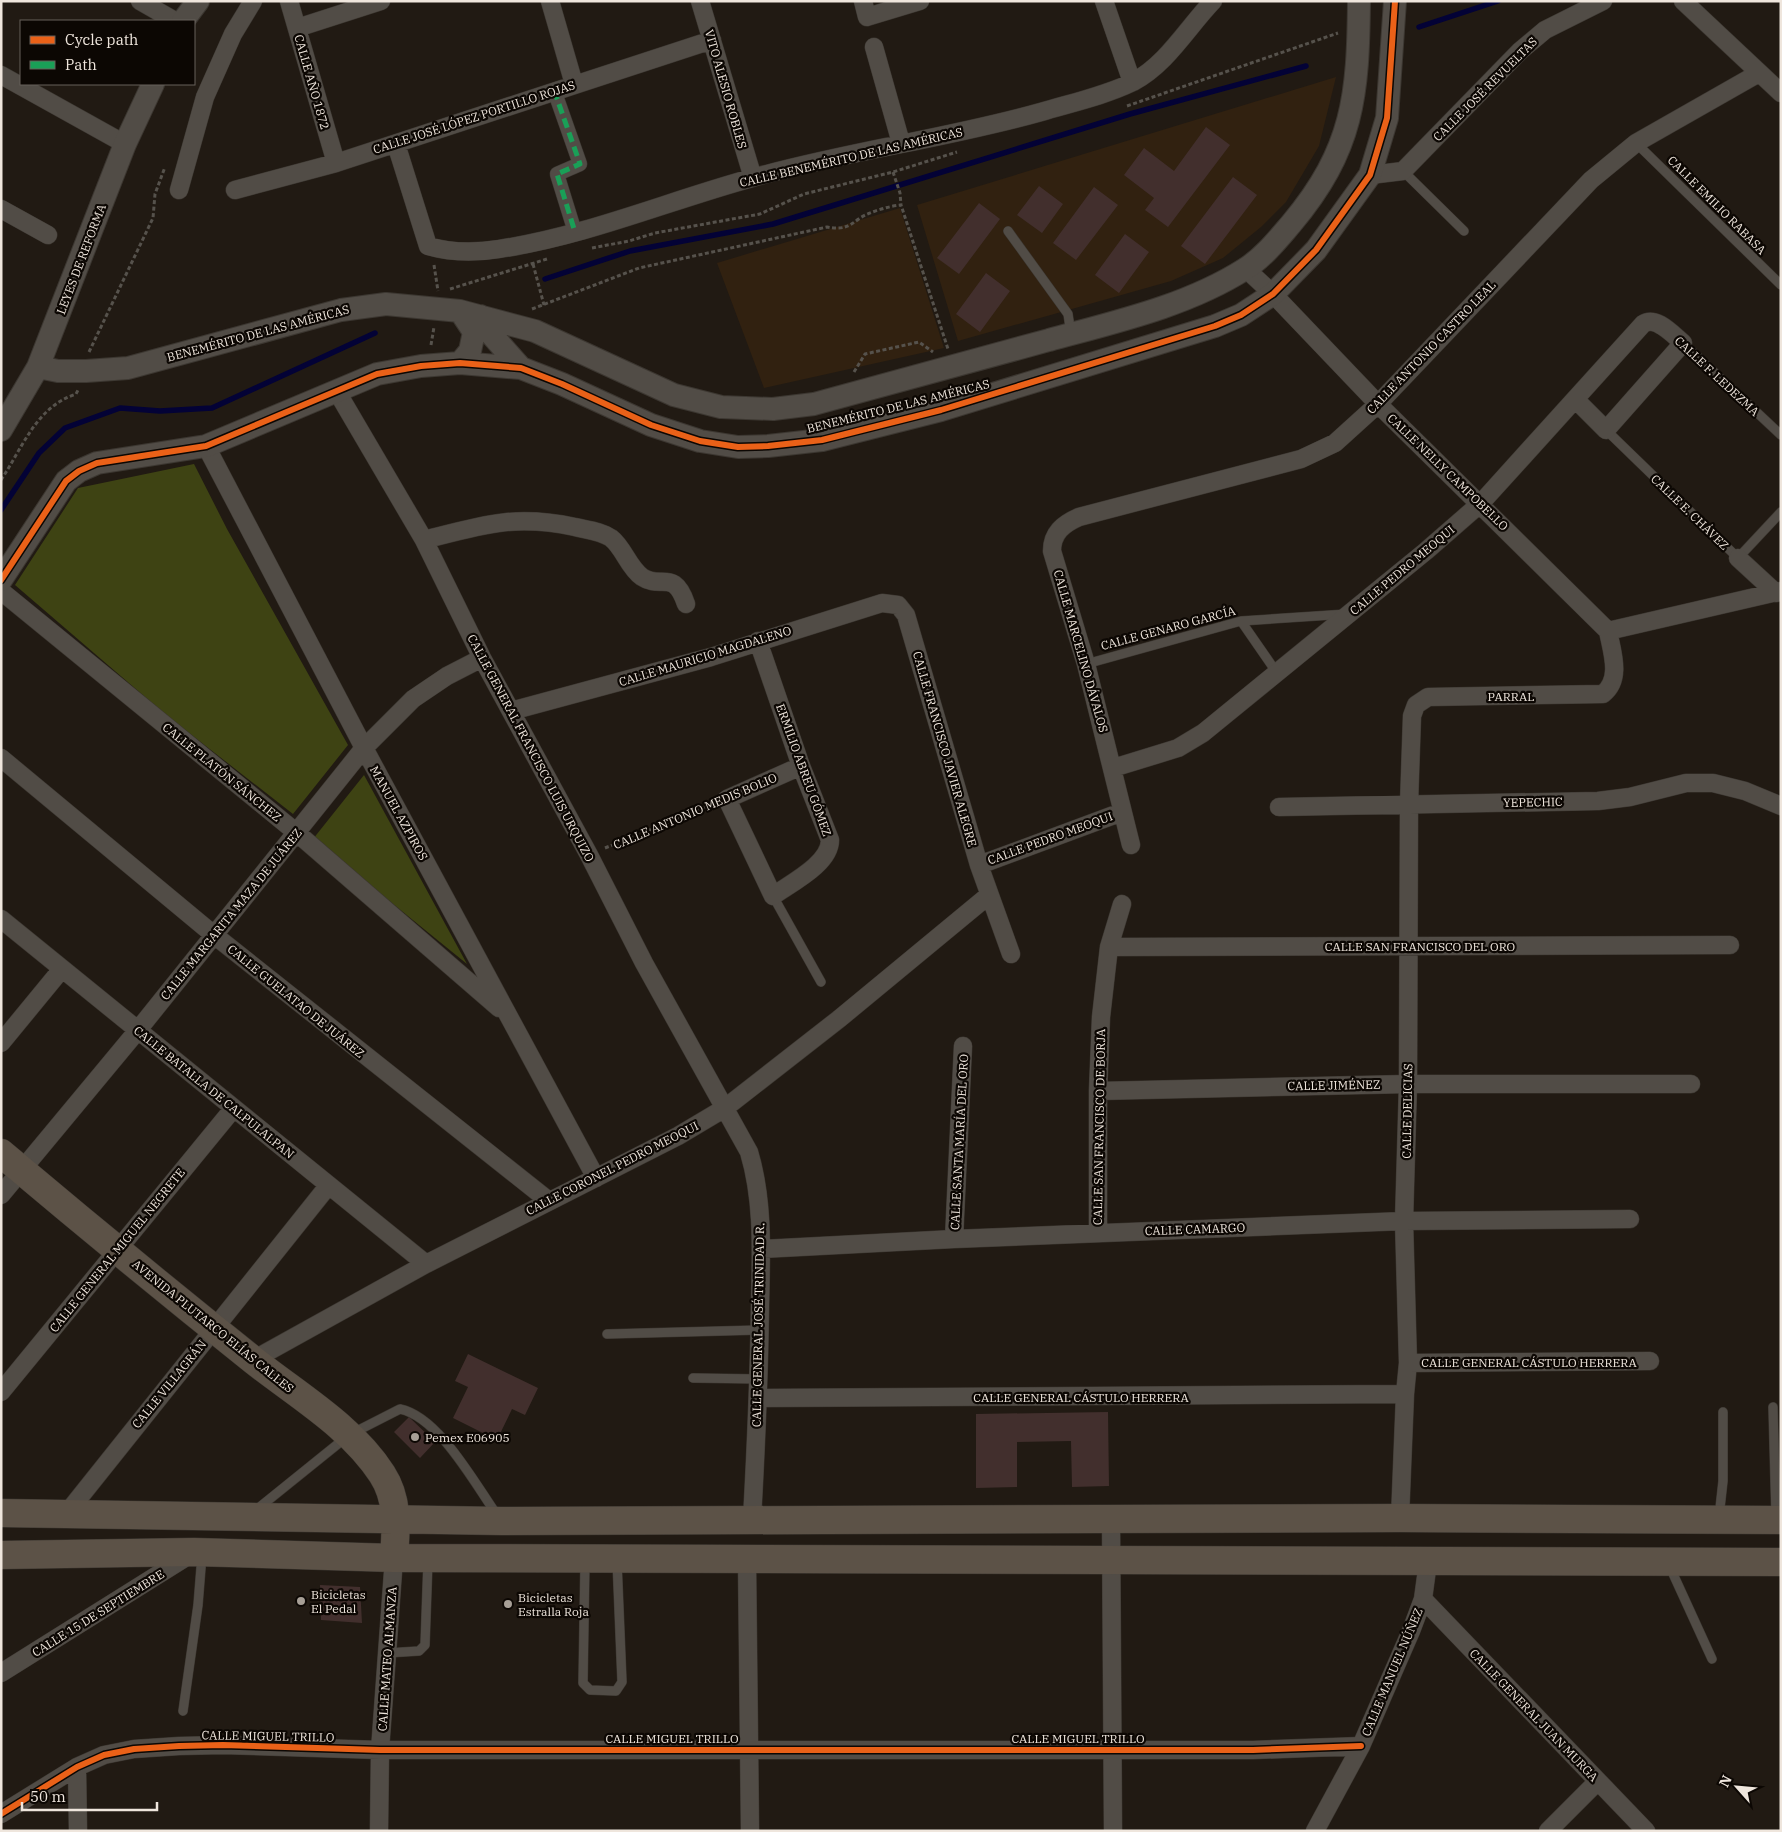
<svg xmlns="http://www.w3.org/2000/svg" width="1782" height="1832" viewBox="0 0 1782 1832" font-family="'IBM Plex Serif',serif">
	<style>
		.built { fill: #312110 }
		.green { fill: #3e4313 }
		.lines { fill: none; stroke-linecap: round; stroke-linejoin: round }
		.stream { stroke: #030236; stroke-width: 5.5 }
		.building { fill: #422f2d }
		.service-casing { stroke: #3c3731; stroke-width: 10 }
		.pedestrian-casing { stroke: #3c3731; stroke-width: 15 }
		.minor-casing { stroke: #3c3731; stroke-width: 19 }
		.tertiary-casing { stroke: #3c3731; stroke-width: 24 }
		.primary-casing { stroke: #3c3731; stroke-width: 29 }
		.path { stroke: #56524c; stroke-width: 3; stroke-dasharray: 4 2.5; stroke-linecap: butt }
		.service { stroke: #514c46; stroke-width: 9 }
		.pedestrian { stroke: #514c46; stroke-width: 14 }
		.minor { stroke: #514c46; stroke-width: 18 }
		.tertiary { stroke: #514c46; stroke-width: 22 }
		.primary { stroke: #5c5247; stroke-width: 28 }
		.quiet { stroke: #1a9f57; stroke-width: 5; stroke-dasharray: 10 5; stroke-linecap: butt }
		.cycleway-casing { stroke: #0c0703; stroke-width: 9 }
		.cycleway { stroke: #ea6118; stroke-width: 6 }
		.poi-dot { fill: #a79f96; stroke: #0c0703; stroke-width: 2 }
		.labels { text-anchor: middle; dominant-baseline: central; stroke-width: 4.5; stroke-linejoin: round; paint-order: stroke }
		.street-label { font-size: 12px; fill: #efe6dd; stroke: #0c0703 }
		.poi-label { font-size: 12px; fill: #efe6dd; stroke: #0c0703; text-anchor: start }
	</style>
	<rect width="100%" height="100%" fill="#211a13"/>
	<path class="built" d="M1336 77 1319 146 1286 202 1261 227 1223 258 1171 281 958 341 917 205Z
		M900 208 944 348 764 388 717 263Z"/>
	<path class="green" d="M194 464 227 529 348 745 293 814 166 715 15 585 78 488Z
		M364 775 467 964 313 839Z"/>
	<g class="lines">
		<path class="stream" d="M1419 27 1498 1
			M545 279 630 251 773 224 1130 114 1306 66
			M1 510 39 453 65 428 120 408 160 411 212 408 375 333"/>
	</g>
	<path class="building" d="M1206 127 1230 145 1168 227 1145 210 1154 198 1124 175 1144 148 1174 171Z
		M1233 177 1257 195 1205 264 1181 246Z
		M1039 186 1063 204 1042 233 1017 215Z
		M1094 187 1118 205 1076 260 1053 243Z
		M979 203 1000 219 959 274 937 258Z
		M1125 234 1149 252 1119 293 1095 275Z
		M986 273 1010 291 980 332 956 314Z
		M468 1354 538 1388 525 1415 512 1409 497 1440 453 1418 468 1387 455 1381Z
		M1108 1412 1109 1486 1072 1487 1071 1441 1017 1442V1487L976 1488V1414Z
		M409 1417 435 1442 420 1458 394 1432Z
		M320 1585 360 1587 362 1623 321 1620Z"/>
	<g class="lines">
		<g class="service-casing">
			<path id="service" d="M1636 143 1781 285
				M1403 171 1464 231
				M1008 231 1068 314 1071 334
				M1683 343 1781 435
				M1606 430 1738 558 1781 512
				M1241 621 1277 673
				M1086 664 1241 621 1347 614
				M773 896 821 982
				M607 1334 759 1330
				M693 1378 759 1379
				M1773 1407 1776 1517
				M256 1510 349 1435 400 1409C439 1417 475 1484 497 1515
				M1719 1517 1723 1481V1412
				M585 1561 583 1683 590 1690 616 1691 622 1682 617 1561
				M1669 1565 1712 1659
				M387 1653 419 1651 425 1645 428 1561
				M183 1711 198 1605 202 1555"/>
		</g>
		<g class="pedestrian-casing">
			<path id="pedestrian" d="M554 90 580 164 557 174 575 232"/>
		</g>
		<g class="minor-casing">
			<path id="minor" d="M140 1 175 21
				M289 1 336 163
				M550 1 574 84
				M700 1 753 178
				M863 1 867 17 920 1
				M1104 1 1132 82
				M1683 1 1781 93
				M297 28 381 1
				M874 47 901 143
				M1 75 125 144
				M396 144 428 246C452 253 475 253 499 249 586 236 668 201 752 178 847 151 945 139 1041 112 1071 103 1104 96 1133 82 1167 64 1187 28 1213 1
				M1370 175 1403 171 1520 51 1545 30 1603 1
				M179 190 205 97 233 34 253 1
				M235 190 336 163 712 40
				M1 209 48 235
				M1246 269 1273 294 1378 404 1608 631
				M336 390 424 540 482 658 589 855 644 963 749 1152C764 1202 761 1255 760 1306 759 1377 756 1448 752 1519
				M206 446 364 748 596 1178
				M424 540C482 525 514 514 575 527 587 530 601 531 611 538 624 548 628 567 642 577 661 590 674 568 686 604
				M1738 558 1776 593
				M1 591 297 833 499 1008
				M1608 631 1781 591
				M758 641 801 766 830 840C830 864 791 883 773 896L727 799 801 766
				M511 711 711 657 882 603 898 605 906 615 979 865 1011 954
				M1 758 214 935 549 1201
				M1113 768 1178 748 1203 733 1426 551 1481 503 1643 324C1656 315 1673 335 1683 343L1606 430 1575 399
				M1279 807 1598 801 1630 797 1686 783H1713L1745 791 1781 806
				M1131 845 1086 664 1052 551C1052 533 1063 524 1079 517L1301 459 1335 443 1378 404 1591 180 1636 143 1759 73
				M979 865 1122 812
				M1 919 426 1264
				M1109 947 1730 945
				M1 1043 61 970
				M1098 1091 1408 1084H1691
				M1 1195 138 1030 364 748 413 699 447 676 482 658
				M1098 1233V1091L1101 1017 1109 947 1122 904
				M954 1239 963 1046
				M761 1249 954 1239 1404 1221 1630 1219
				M253 1360 426 1264 678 1136 725 1108 839 1019 989 895
				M1408 1363 1650 1361
				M1 1392 233 1109
				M758 1398 1405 1394
				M67 1513 328 1186
				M1400 1518 1405 1394 1408 1363 1404 1221 1408 1084 1409 804 1412 716 1416 705 1428 697 1603 694C1622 679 1612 652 1608 631
				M1111 1520 1113 1831
				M747 1560 750 1831
				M1423 1599 1646 1831
				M1 1673 191 1554
				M77 1767 78 1831
				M1 1814 77 1767 104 1755 134 1749 179 1746 223 1745 380 1750H1253L1361 1746
				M379 1831 380 1750 394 1558
				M1315 1831 1361 1746 1411 1631 1423 1599 1428 1562
				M1548 1831 1597 1782"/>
		</g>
		<g class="tertiary-casing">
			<path id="tertiary" d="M183 21 198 1
				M460 311 474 332 470 351 460 363
				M480 316 491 334 521 368
				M38 367 58 371H86L128 368 341 310 386 304 460 311 535 331 674 395 721 407 773 409 814 404C893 382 971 361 1049 340 1115 322 1187 306 1245 269 1263 258 1278 239 1291 224 1354 149 1358 95 1359 1
				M1 430 38 367 125 144 153 84
				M1 580 66 481 79 471 97 463 206 446 377 374 421 366 460 363 521 368 562 384 651 425 700 441 738 447 768 446 822 440 941 410 1215 326 1241 315 1273 294 1316 250 1370 175 1387 118 1395 1"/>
		</g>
		<g class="primary-casing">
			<path id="primary" d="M1 1153C84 1223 168 1292 253 1360 297 1395 351 1426 382 1474 399 1500 396 1529 394 1558
				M1 1513 501 1521 1400 1518 1781 1520
				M1 1555 194 1552 394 1558 1781 1562"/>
		</g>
		<path class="path" d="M1127 106 1338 33
			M893 172 900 193 901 205
			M592 248 629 241 655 233 760 214 804 194 893 172 957 152
			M533 264 544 305
			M434 265 438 291
			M450 289 547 259
			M532 309 639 268 827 227C843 230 848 227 860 218 869 212 889 206 901 205L948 349
			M431 345 434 327
			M89 352 153 218 155 194 165 167
			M854 372 865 354 919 342 933 352
			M1 480C23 447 36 407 76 394L78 390
			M605 848 713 804"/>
		<use href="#service" class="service"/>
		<use href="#pedestrian" class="pedestrian"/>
		<use href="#minor" class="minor"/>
		<use href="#tertiary" class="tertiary"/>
		<use href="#primary" class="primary"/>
		<path class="quiet" d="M554 90 580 164 557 174 575 232"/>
		<g class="cycleway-casing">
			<path id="cycleway" d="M1 580 66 481 79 471 97 463 206 446 377 374 421 366 460 363 521 368 562 384 651 425 700 441 738 447 768 446 822 440 941 410 1215 326 1241 315 1273 294 1316 250 1370 175 1387 118 1395 1
				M1 1814 77 1767 104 1755 134 1749 179 1746 223 1745 380 1750H1253L1361 1746"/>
		</g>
		<use href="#cycleway" class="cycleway"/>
	</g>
	<g class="poi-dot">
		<circle cx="415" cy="1437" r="5"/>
		<circle cx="301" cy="1601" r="5"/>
		<circle cx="508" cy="1604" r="5"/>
	</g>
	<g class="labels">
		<g class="street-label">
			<text transform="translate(312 82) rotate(74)">CALLE AÑO 1872</text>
			<text transform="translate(726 89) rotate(74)">VITO ALESIO ROBLES</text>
			<text transform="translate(1485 89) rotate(-45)">CALLE JOSÉ REVUELTAS</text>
			<text transform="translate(474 117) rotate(-18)">CALLE JOSÉ LÓPEZ PORTILLO ROJAS</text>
			<text transform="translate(851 157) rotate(-13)">CALLE BENEMÉRITO DE LAS AMÉRICAS</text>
			<text transform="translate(1717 205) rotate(45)">CALLE EMILIO RABASA</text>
			<text transform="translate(81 259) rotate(-69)">LEYES DE REFORMA</text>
			<text transform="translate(258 333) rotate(-15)">BENEMÉRITO DE LAS AMÉRICAS</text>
			<text transform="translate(1431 347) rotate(-46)">CALLE ANTONIO CASTRO LEAL</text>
			<text transform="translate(1717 376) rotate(43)">CALLE F. LEDEZMA</text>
			<text transform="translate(898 406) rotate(-14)">BENEMÉRITO DE LAS AMÉRICAS</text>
			<text transform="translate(1448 472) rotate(44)">CALLE NELLY CAMPOBELLO</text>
			<text transform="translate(1690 512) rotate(44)">CALLE E. CHÁVEZ</text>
			<text transform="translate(1402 570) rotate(-40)">CALLE PEDRO MEOQUI</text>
			<text transform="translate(1168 628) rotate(-15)">CALLE GENARO GARCÍA</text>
			<text transform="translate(1081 651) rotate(74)">CALLE MARCELINO DÁVALOS</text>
			<text transform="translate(705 656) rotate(-17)">CALLE MAURICIO MAGDALENO</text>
			<text x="1511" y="696">PARRAL</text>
			<text transform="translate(531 748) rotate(62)">CALLE GENERAL FRANCISCO LUIS URQUIZO</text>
			<text transform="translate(945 749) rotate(74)">CALLE FRANCISCO JAVIER ALEGRE</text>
			<text transform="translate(804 770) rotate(70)">ERMILIO ABREU GÓMEZ</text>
			<text transform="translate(222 772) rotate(39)">CALLE PLATÓN SÁNCHEZ</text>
			<text transform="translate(1533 802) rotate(-1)">YEPECHIC</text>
			<text transform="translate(695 811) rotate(-23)">CALLE ANTONIO MEDIS BOLIO</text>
			<text transform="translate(399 813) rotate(61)">MANUEL AZPIROS</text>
			<text transform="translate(1050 838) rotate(-20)">CALLE PEDRO MEOQUI</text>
			<text transform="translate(231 914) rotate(-51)">CALLE MARGARITA MAZA DE JUÁREZ</text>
			<text x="1420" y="946">CALLE SAN FRANCISCO DEL ORO</text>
			<text transform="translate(296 1001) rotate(39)">CALLE GUELATAO DE JUÁREZ</text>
			<text transform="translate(1334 1085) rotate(-1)">CALLE JIMÉNEZ</text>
			<text transform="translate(214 1092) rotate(39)">CALLE BATALLA DE CALPULALPAN</text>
			<text transform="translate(1407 1111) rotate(-89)">CALLE DELICIAS</text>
			<text transform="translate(1099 1127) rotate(-89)">CALLE SAN FRANCISCO DE BORJA</text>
			<text transform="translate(959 1142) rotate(-87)">CALLE SANTA MARÍA DEL ORO</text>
			<text transform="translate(612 1168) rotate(-27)">CALLE CORONEL PEDRO MEOQUI</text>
			<text transform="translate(1195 1229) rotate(-2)">CALLE CAMARGO</text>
			<text transform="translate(117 1250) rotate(-51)">CALLE GENERAL MIGUEL NEGRETE</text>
			<text transform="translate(758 1325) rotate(-89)">CALLE GENERAL JOSÉ TRINIDAD R.</text>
			<text transform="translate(213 1326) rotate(39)">AVENIDA PLUTARCO ELÍAS CALLES</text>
			<text x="1529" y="1362">CALLE GENERAL CÁSTULO HERRERA</text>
			<text transform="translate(169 1384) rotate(-51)">CALLE VILLAGRÁN</text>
			<text x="1081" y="1397">CALLE GENERAL CÁSTULO HERRERA</text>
			<text transform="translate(98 1613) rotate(-32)">CALLE 15 DE SEPTIEMBRE</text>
			<text transform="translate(387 1659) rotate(-86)">CALLE MATEO ALMANZA</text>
			<text transform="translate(1392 1672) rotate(-67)">CALLE MANUEL NÚÑEZ</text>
			<text transform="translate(1534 1715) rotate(46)">CALLE GENERAL JUAN MURGA</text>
			<text transform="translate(268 1736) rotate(1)">CALLE MIGUEL TRILLO</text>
			<text x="672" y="1738">CALLE MIGUEL TRILLO</text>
			<text x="1078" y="1738">CALLE MIGUEL TRILLO</text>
		</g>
		<g class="poi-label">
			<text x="425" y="1437">Pemex E06905</text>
			<text x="311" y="1594">Bicicletas<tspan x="311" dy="14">El Pedal</tspan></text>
			<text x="518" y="1597">Bicicletas<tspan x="518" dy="14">Estralla Roja</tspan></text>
		</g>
	</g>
	<rect width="1782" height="1832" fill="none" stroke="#efe6dd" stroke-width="5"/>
	<rect x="20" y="20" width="175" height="65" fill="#0c0703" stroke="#67605a"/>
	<rect x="30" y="36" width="25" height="8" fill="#ea6118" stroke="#67605a"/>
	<text x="65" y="45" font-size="15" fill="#efe6dd">Cycle path</text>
	<rect x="30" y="61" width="25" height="8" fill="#1a9f57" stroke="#67605a"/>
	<text x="65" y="70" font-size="15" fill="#efe6dd">Path</text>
	<g transform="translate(1737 1787) rotate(297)" stroke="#0c0703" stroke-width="4" paint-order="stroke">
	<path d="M0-4L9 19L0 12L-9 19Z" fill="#efe6dd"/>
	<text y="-8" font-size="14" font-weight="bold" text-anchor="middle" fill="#efe6dd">N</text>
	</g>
	<path d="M22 1802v8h135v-8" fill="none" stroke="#efe6dd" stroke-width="2.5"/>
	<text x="30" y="1802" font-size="15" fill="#efe6dd" stroke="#0c0703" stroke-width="4" paint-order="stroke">50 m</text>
</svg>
